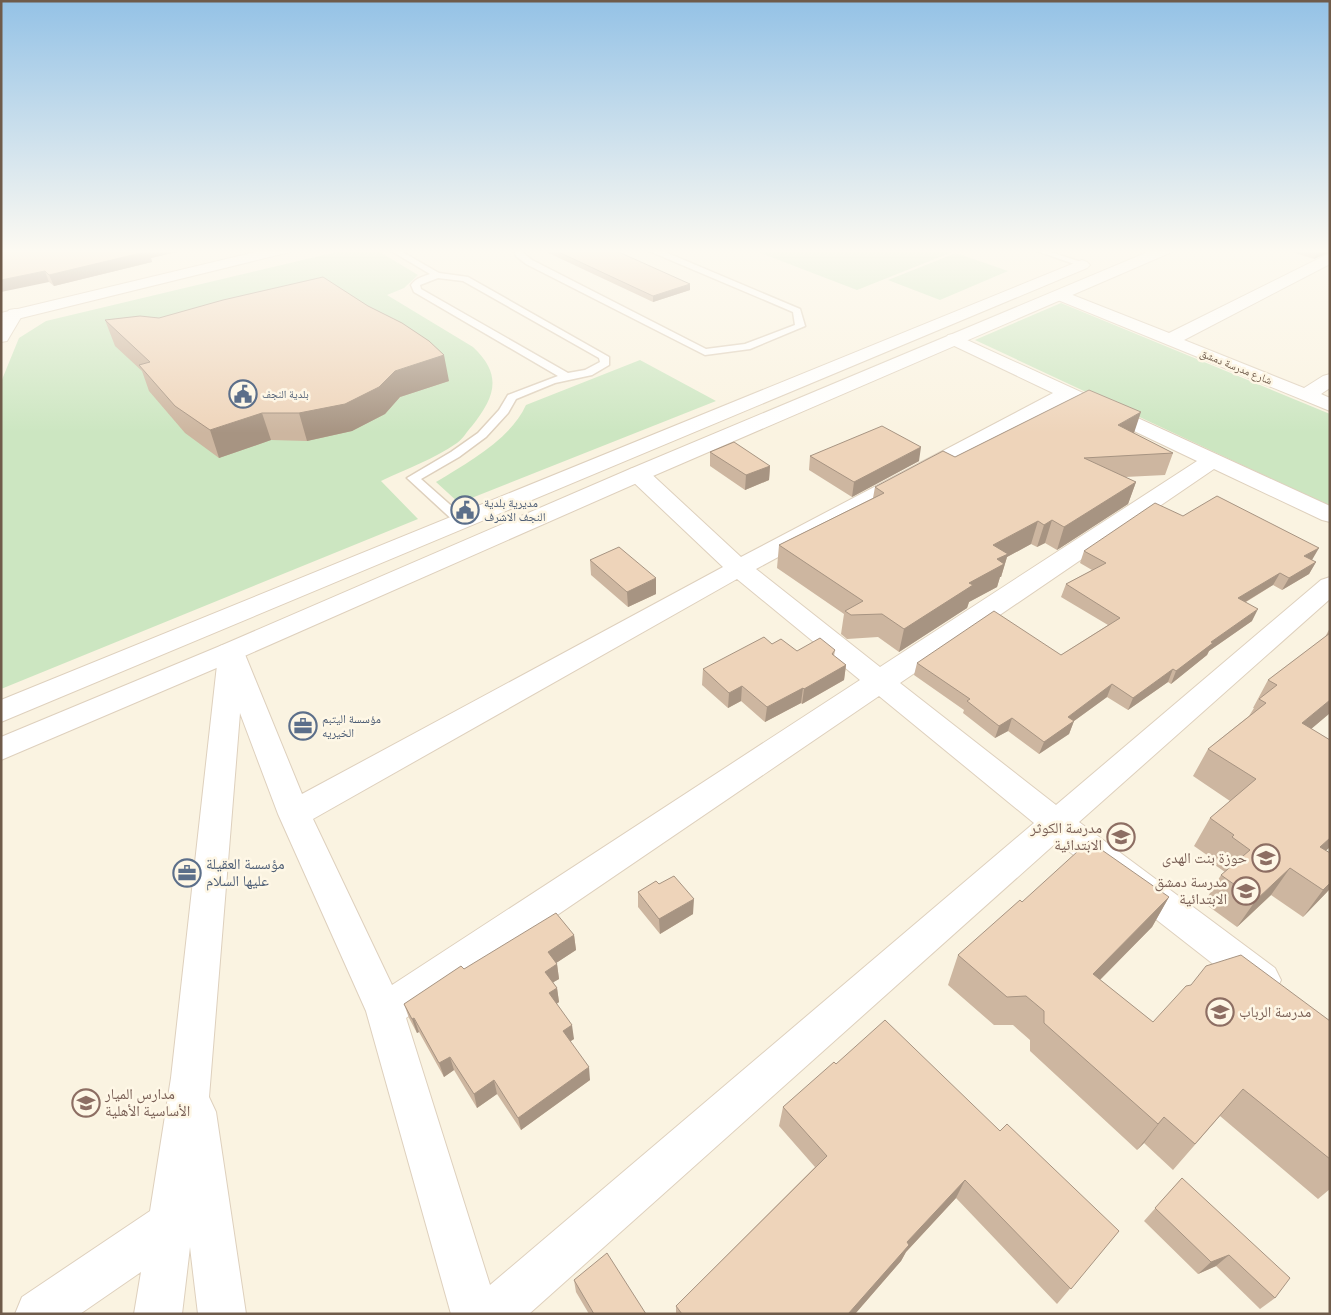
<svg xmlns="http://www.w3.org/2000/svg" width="1331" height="1315" viewBox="0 0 1331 1315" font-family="'Fira Sans Condensed','Noto Naskh Arabic',sans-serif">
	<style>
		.green { fill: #cce6c1 }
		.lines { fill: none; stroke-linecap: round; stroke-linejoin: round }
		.service-casing { stroke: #ded0bd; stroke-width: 3 }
		.minor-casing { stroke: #ded0bd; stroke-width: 2 }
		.tertiary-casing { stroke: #ded0bd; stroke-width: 2 }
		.service { fill: #fff; fill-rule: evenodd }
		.minor { fill: #fff; fill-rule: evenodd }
		.tertiary { fill: #fff; fill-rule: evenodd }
		.wall { fill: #cdb6a0 }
		.shaded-wall { fill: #a79482 }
		.building { fill: #eed4ba; stroke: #a79482 }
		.labels { text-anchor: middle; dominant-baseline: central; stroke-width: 5; stroke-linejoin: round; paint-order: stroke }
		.far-street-label { font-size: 11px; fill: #6f5b4a; stroke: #fef7e6 }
		.far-service-label { font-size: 11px; fill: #4e5e75; stroke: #fef7e6; text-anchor: start }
		.service-label { font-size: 12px; fill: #4e5e75; stroke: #fef7e6; text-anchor: start }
		.near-education-label { font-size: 15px; fill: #785e54; stroke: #fef7e6; text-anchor: end }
		.near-service-label { font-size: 15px; fill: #4e5e75; stroke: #fef7e6; text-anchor: start }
	</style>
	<rect width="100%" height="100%" fill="#faf3e1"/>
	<path class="green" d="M349 249H375L418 275 404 288 387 295 473 347C503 375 495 397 472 426 467 431 463 439 457 443 434 459 406 469 381 481L418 519 1 689V382L19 338 46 321Z
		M750 249H960L857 290Z
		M956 253 1008 271 940 300 888 280Z
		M1061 303 1330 414V506L975 340Z
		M640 360 716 401 459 503 436 482C468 462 510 440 526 405Z"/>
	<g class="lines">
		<g class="service-casing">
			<path id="service" d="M388 249H397L439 273 468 277 609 357V365L592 375 555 383 516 399 508 413 486 437 459 457 421 479 465 518 467 521 465 524H457L407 478 451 452 478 433 499 410 508 395 558 376 414 292 411 285C416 278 422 277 430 274ZM438 278 463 281 599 358 600 362 585 370 568 373 421 289 420 285Z
				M514 249H522L523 253 532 260 706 349 745 344 795 325 793 312 649 251 648 249H658L800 309 805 326 750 349 705 355 526 264 516 256Z
				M1031 249H1042L1087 264 1080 266Z"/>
		</g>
		<g class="minor-casing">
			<path id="minor" d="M1330 253V264L1184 340 1304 388 1323 376 1330 374V388L1321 394 1330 398V411L1053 298 1051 295 1053 292H1065L1169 333Z
				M15 309 21 310 23 314 7 341 1 342V322L9 310Z
				M954 334 1330 506V522L1322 520 1214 469 900 683 1056 805 1321 580 1330 577V599L1079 822 1275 968 1281 980 1275 992 1262 997 1249 992 1057 842 529 1314H451L366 1011 278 814 240 713 209 1097 216 1112 246 1314H198L190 1247 182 1314H134L141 1272 80 1314H15L22 1297 150 1211 171 1078 218 656 216 652 220 646 230 643 240 646 244 652 302 794 723 567 630 479 627 474 630 469 638 467 646 469 741 557 1053 393 948 343 945 339 948 335ZM1069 400 1197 461 880 667 756 569ZM737 579 860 680 392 985 313 819ZM879 696 1034 823 490 1285 406 1018Z"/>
		</g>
		<g class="tertiary-casing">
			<path id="tertiary" d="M268 249H292L290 252 1 323V313Z
				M1155 249H1174L1172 252 646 479 240 658 1 760V737L220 646 630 469Z
				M1082 260 1087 262 1090 265 1087 268 1 722V700Z"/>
		</g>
		<use href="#service" class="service"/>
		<use href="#minor" class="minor"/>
		<use href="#tertiary" class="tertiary"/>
	</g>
	<path class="wall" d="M1 249H185V250L151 258 152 262 54 286 49 282Z
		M540 249H612L690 290 653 302Z
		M1282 249H1330L1314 259Z
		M105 320 449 381 400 397 385 414 352 431 307 441 271 440 219 458 185 433 149 391 142 371 115 346Z
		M1133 433 1173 453 1165 475 1125 477 1136 482 1128 504 1057 550 1045 543 1037 547 1031 544 1007 557 1001 577H1000L997 587 969 602 967 608 899 652 878 637 847 639 841 634 844 614 777 568 779 545 873 498 875 487 955 457Z
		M710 452 770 466 769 480 745 490 710 466Z
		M810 456 919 461 852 497 809 470Z
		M1183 516 1316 562 1309 574 1282 590 1273 585 1246 602 1252 621 1209 651 1207 655 1171 684 1168 682 1128 710 1107 697 1074 721 1069 734 1039 754 1008 731 995 738 963 713 964 710 914 675 917 663 1061 655 1108 625 1061 597 1066 584 1092 570 1080 563 1084 551Z
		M590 560 656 594 628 607 591 575Z
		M1330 628V713L1311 729 1330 740V847L1326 850 1327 892 1303 917 1271 895 1237 927 1204 903 1221 875 1225 872 1215 865 1217 862 1194 846 1210 818 1230 801 1193 776 1208 749 1249 716 1254 708H1253L1268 680 1325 637Z
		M772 644 797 651 835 650 834 656 846 665 844 680 802 704 801 703 765 722 741 701 728 708 702 685 703 669Z
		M638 892 693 914 660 934 638 907Z
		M1169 897 1152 927 1100 980 1153 1022 1330 1021V1189L1318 1199 1220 1116 1173 1170 1144 1143 1137 1150 1030 1051V1040L1013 1025H994L948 985 958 955 1022 902Z
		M574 935 576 950 556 963 557 964 559 979 553 982 557 988 559 1002 556 1004 574 1039 570 1041 590 1080 521 1130 497 1094 477 1108 454 1070 444 1077 419 1032 417 1033 409 1018 404 1004 464 969Z
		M836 1064 1000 1131 1119 1231 1057 1304 956 1198 906 1252 901 1261 855 1314H676V1306L815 1167 779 1126 783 1107Z
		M1182 1178 1275 1298 1260 1309 1216 1266 1198 1274 1144 1221Z
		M574 1280 646 1314H589L576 1292Z"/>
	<path class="shaded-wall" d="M145 249H185V250L151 258 152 262 54 286 49 275Z
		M1319 249H1330V252L1314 259Z
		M45 271 49 282 1 292V280Z
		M690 284V290L653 302V296Z
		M444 355 449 381 400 397 385 414 352 431 307 441 299 413 395 371Z
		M1141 412 1134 433 1110 446 1118 425Z
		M262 413 271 440 219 458 210 430Z
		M921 447 919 461 852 497 854 482Z
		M770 466 769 480 745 490 746 475Z
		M1136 482 1128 504 1057 550 1064 527Z
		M1052 520 1045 543 1037 547 1044 525Z
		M1038 521 1031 544 1007 557 1001 577H1000L997 587 969 602 967 608 899 652 904 629 969 583 993 545Z
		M1319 548 1312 560 1297 568 1304 556Z
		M1316 562 1309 574 1282 590 1289 578Z
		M1280 573 1273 585 1232 610 1238 598Z
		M656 578V594L628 607 627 592Z
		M1258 609 1252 621 1209 651 1207 655 1171 684 1176 671 1211 642Z
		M846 665 844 680 802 704 804 689Z
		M1173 669 1168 682 1128 710 1133 698Z
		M1112 684 1107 697 1074 721 1069 734 1039 754 1044 742 1068 717Z
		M742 686 741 701 728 708 729 693Z
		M803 688 801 703 765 722 767 707Z
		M1330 700V713L1285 751 1302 723Z
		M1012 718 1008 731 995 738 999 726Z
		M1330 838V847L1300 874 1320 847Z
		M1290 868 1271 895 1237 927 1256 900Z
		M1330 883V889L1327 892 1303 917 1323 890Z
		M1169 897 1152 927 1077 1003 1093 974Z
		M694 899 693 914 660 934 659 919Z
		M574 935 576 950 550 967 548 952Z
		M557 964 559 979 547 986 545 972Z
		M557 988 559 1002 551 1008 549 993Z
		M414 1018 419 1032 417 1033 412 1019Z
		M572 1025 574 1039 565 1045 563 1031Z
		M450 1057 454 1070 444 1077 439 1063Z
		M589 1067 590 1080 521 1130 518 1118Z
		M494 1080 497 1094 477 1108 474 1094Z
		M1164 1117 1144 1143 1137 1150 1158 1124Z
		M965 1180 956 1198 906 1252 901 1261 855 1314H848L907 1242Z
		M1229 1255 1216 1266 1198 1274 1211 1262Z"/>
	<path class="building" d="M1 249H146L149 251 49 275 45 271 1 280Z
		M552 249H612L690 284 653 296Z
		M323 277 368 306 402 323 429 341 444 355 395 371 379 387 345 404 299 413H262L210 430 175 406 139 365 150 362 105 320 140 316 159 318 223 300Z
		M1089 390 1141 412 1118 425 1173 453 1084 458 1136 482 1064 527 1052 520 1044 525 1038 521 993 545 1008 554 997 559 1004 564 969 583 973 585 904 629 882 614 851 615 845 611 863 601 779 545 884 493 875 487 943 451 955 457Z
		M882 426 921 447 854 482 810 456Z
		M734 442 770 466 746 475 710 452Z
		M1217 496 1319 548 1304 556 1316 562 1289 578 1280 573 1238 598 1258 609 1211 642 1213 643 1176 671 1173 669 1133 698 1112 684 1068 717 1074 721 1044 742 1012 718 999 726 967 701 970 699 917 663 994 611 1061 655 1120 618 1066 584 1106 563 1084 551 1155 503 1183 516Z
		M619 547 656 578 627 592 590 560Z
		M1330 633V700L1302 723 1330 740V838L1320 847 1330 853V883L1323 890 1290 868 1256 900 1221 875 1250 850 1232 837 1234 835 1210 818 1256 779 1208 749 1266 703 1259 699 1277 685 1268 680Z
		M764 637 772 644 781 639 797 651 820 638 835 650 832 654 846 665 804 689 803 688 767 707 742 686 729 693 703 669Z
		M1089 841 1169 897 1093 974 1153 1022 1186 986 1191 985 1206 966 1241 955 1330 1021V1159L1243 1089 1195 1144 1164 1117 1158 1124 1044 1023V1011L1026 996 1007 997 958 955 1020 900 1022 902Z
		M674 876 694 899 659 919 638 892 656 881 659 884Z
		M556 913 574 935 548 952 557 964 545 972 557 988 549 993 572 1025 563 1031 589 1067 518 1118 494 1080 474 1094 450 1057 439 1063 414 1018 412 1019 404 1004 461 966 464 969Z
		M885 1020 1000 1131 1007 1124 1119 1231 1071 1289 965 1180 907 1242 909 1245 848 1314H682L676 1306 827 1156 783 1107 834 1062 836 1064Z
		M1182 1178 1290 1278 1275 1298 1229 1255 1211 1262 1155 1208Z
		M607 1253 646 1314H594L574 1280Z"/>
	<linearGradient id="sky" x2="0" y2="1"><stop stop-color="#94c2e6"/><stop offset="0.58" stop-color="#fdfaf2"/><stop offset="1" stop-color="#fdfaf2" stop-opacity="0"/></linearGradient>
	<rect width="1331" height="433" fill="url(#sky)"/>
	<defs>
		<g id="civic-ring" transform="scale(1.4375)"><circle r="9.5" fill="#fef7e6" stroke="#5c6f8a" stroke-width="1.5"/><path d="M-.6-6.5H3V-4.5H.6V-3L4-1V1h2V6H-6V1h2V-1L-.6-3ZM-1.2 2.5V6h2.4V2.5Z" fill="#5c6f8a"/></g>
		<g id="office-ring" transform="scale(1.4375)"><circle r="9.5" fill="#fef7e6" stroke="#5c6f8a" stroke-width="1.5"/><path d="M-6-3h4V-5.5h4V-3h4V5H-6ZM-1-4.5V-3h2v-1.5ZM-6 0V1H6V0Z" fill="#5c6f8a"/></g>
		<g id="school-ring" transform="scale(1.4375)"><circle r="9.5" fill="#fef7e6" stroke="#8d6e63" stroke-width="1.5"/><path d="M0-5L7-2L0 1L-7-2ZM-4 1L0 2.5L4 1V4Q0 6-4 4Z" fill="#8d6e63"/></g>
	</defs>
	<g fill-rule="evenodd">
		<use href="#civic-ring" x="243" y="394"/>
		<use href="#civic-ring" x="465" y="510"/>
		<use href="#office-ring" x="303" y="726"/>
		<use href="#school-ring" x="1121" y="837"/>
		<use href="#school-ring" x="1266" y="858"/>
		<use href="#office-ring" x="187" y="873"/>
		<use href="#school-ring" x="1246" y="891"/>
		<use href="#school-ring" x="1220" y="1012"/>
		<use href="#school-ring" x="86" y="1103"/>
	</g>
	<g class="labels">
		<g class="far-street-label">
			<text transform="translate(1236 367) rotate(22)">شارع مدرسة دمشق</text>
		</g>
		<g class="far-service-label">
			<text x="262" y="394">بلدية النجف</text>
		</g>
		<g class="service-label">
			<text x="484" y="503">مديرية بلدية<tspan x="484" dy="14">النجف الاشرف</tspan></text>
			<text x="322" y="719">مؤسسة اليتبم<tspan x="322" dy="14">الخيريه</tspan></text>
		</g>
		<g class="near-education-label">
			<text x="1102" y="828">مدرسة الكوثر<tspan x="1102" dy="17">الابتدائية</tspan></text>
			<text x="1247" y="858">حوزة بنت الهدى</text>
			<text x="1227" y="882">مدرسة دمشق<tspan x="1227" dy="17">الابتدائية</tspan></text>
			<text x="1239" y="1012" text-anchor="start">مدرسة الرباب</text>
			<text x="105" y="1094" text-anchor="start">مدارس الميار<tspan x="105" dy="17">الأساسية الأهلية</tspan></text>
		</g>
		<g class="near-service-label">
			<text x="206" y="864">مؤسسة العقيلة<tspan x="206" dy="17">عليها السلام</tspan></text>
		</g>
	</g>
	<rect width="1331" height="1315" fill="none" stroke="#6f5b4a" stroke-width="5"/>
</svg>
